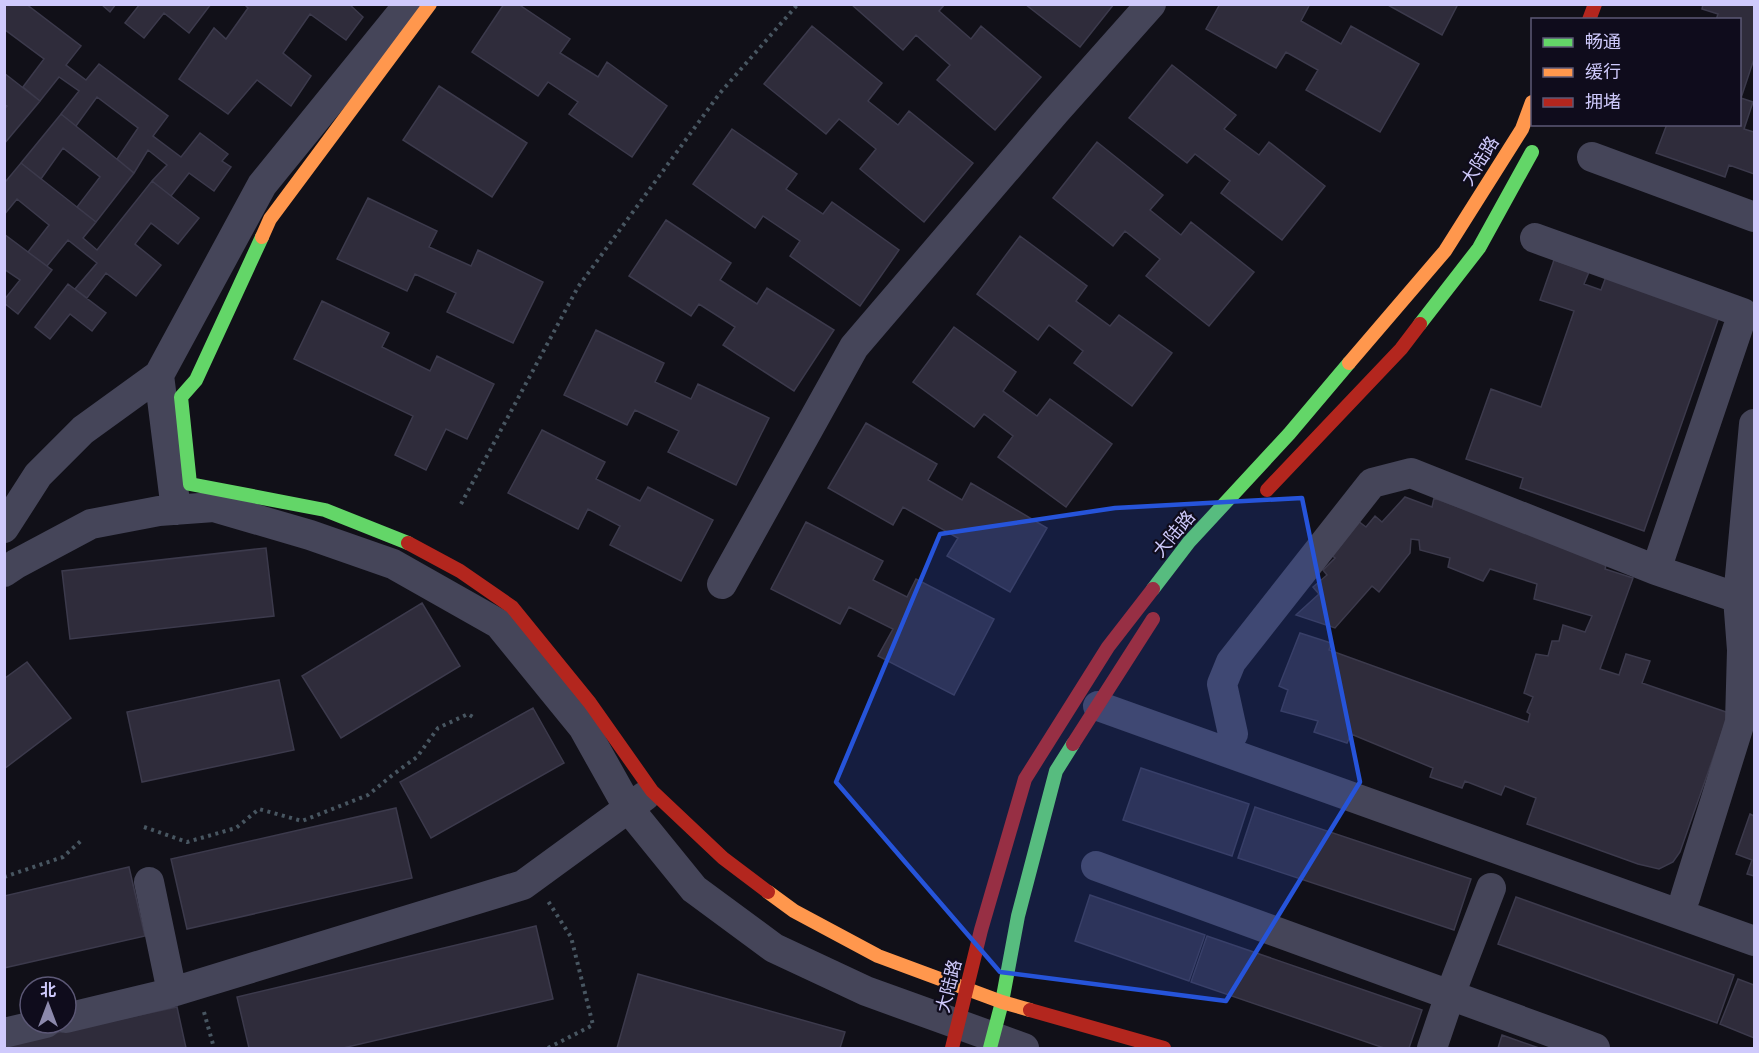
<svg xmlns="http://www.w3.org/2000/svg" width="1759" height="1053" viewBox="0 0 1759 1053" font-family="Cabin,'Noto Sans SC',sans-serif">
	<style>
		.building { fill: #2f2c3b; stroke: #3c3a4c; stroke-width: 1.5 }
		.lines { fill: none; stroke-linecap: round; stroke-linejoin: round }
		.path { stroke: #485661; stroke-width: 4; stroke-dasharray: 3 4.5; stroke-linecap: butt }
		.street { stroke: #454559; stroke-width: 30 }
		.fast { stroke: #63d668; stroke-width: 14 }
		.slow { stroke: #ff974d; stroke-width: 14 }
		.jam { stroke: #b3261e; stroke-width: 14 }
		.marked { fill: #2654da; fill-opacity: 0.2; stroke: #2654da; stroke-width: 4.5; stroke-linejoin: round }
		.labels { text-anchor: middle; dominant-baseline: central; stroke-width: 4.5; stroke-linejoin: round; paint-order: stroke }
		.street-label { font-size: 18px; fill: #cfcafc; stroke: #0f0c1c }
	</style>
	<rect width="100%" height="100%" fill="#111018"/>
	<path class="building" d="M4 4H26L81 46 66 65 86 80 99 64 168 116 153 136 181 157 200 133 228 154 222 161 231 167 214 191 189 173 171 196 152 181 167 165 148 150 134 173 117 159 138 128 97 97 76 126 61 114 79 91 59 77 40 101 23 87 44 59 4 29Z
		M101 4H116L110 12Z
		M140 4H211L189 33 164 13 144 38 125 23Z
		M244 4H349L363 17 346 40 310 14 283 53 311 76 291 106 257 80 228 114 179 79 214 28 226 39 248 8Z
		M504 4H518L570 39 560 53 598 77 607 62 667 106 632 157 569 114 578 102 548 82 538 96 472 52Z
		M851 4H945L939 11 971 39 981 26 1041 77 995 130 937 80 950 65 916 35 903 50Z
		M1025 4H1114L1080 47Z
		M1220 4H1310L1301 21 1341 44 1351 26 1419 64 1380 132 1306 90 1318 70 1286 52 1276 68 1206 29Z
		M1386 4H1458L1442 35Z
		M1703 4H1754V59L1741 98 1753 102 1744 129 1754 132V174L1729 165 1725 177 1656 153 1667 124H1740V20H1716L1718 14 1702 9Z
		M812 26 882 83 868 101 898 125 909 111 973 163 924 222 860 169 876 149 839 119 826 134 764 84Z
		M1172 65 1236 115 1224 129 1259 155 1269 142 1325 186 1282 240 1221 193 1230 181 1195 154 1187 163 1129 118Z
		M4 73 40 101 4 144V109L7 106 4 104Z
		M439 86 527 143 492 197 403 140Z
		M61 114 134 173 96 222 77 207 100 177 63 148 41 179 21 163Z
		M732 129 797 174 786 189 823 214 832 202 899 250 860 306 790 256 800 241 763 216 755 228 693 184Z
		M1097 142 1163 195 1150 210 1181 235 1191 222 1254 272 1209 326 1146 276 1160 259 1125 231 1113 246 1053 198Z
		M21 163 96 222 83 238 97 250 152 181 199 218 178 244 151 223 135 244 161 265 136 296 106 273 87 298 75 289 97 263 68 240 47 266 28 252 49 225 17 199 4 215V180L6 181Z
		M368 198 437 231 429 247 471 266 478 250 543 282 513 343 447 312 456 293 415 274 407 291 337 259Z
		M666 220 731 263 720 280 757 304 767 288 834 330 794 391 723 345 735 327 699 304 691 316 629 276Z
		M4 234 52 270 18 314 4 303V300L20 280 4 269Z
		M1020 236 1087 286 1076 301 1110 326 1119 315 1172 353 1132 406 1074 363 1083 351 1049 325 1038 340 977 294Z
		M1554 260 1589 272 1584 284 1601 290 1607 274 1720 314 1644 531 1520 488 1523 478 1466 459 1491 389 1541 407 1574 311 1540 300Z
		M68 284 106 313 92 331 70 314 50 339 35 327Z
		M322 301 389 333 382 347 430 371 437 356 494 384 467 439 446 429 426 470 395 455 413 416 294 359Z
		M954 327 1016 372 1003 391 1037 416 1050 399 1112 444 1066 507 998 457 1013 436 984 414 974 427 913 382Z
		M596 330 664 363 655 382 691 399 698 384 769 418 736 485 668 452 679 431 635 410 627 425 564 395Z
		M866 423 937 464 928 480 962 500 971 483 1047 528 1010 592 947 556 958 538 903 507 893 525 828 488Z
		M542 430 605 462 596 479 640 501 648 487 713 520 681 581 610 545 620 526 588 509 578 529 508 493Z
		M1405 497 1432 507 1434 498 1607 561 1605 569 1633 578 1600 669 1619 675 1626 654 1650 661 1642 683 1729 713 1680 852 1673 862 1659 869 1638 864 1527 824 1536 798 1505 786 1501 795 1465 781 1462 788 1430 777 1433 768 1351 734 1347 743 1314 732 1318 721 1281 711 1288 690 1279 686 1300 633 1331 643 1329 650 1528 722 1530 714 1527 712 1533 697 1524 693 1536 654 1548 656 1552 641H1559L1563 625 1585 632 1592 616 1534 599 1537 584 1490 569 1483 581 1448 567 1450 558 1420 550 1419 540 1411 539 1410 553 1379 592 1372 586 1335 628 1296 615 1319 594 1313 587 1327 575 1323 570 1335 558 1330 554 1358 521 1366 527 1375 516 1382 522Z
		M806 522 883 561 873 580 907 597 916 579 994 619 954 695 878 656 893 629 849 607 840 624 771 589Z
		M266 548 274 616 70 639 62 571Z
		M422 603 460 666 341 738 302 676Z
		M27 662 71 718 4 769V679Z
		M279 680 294 750 142 782 127 712Z
		M533 708 564 763 431 838 400 782Z
		M1141 768 1249 804 1232 856 1123 820Z
		M1255 807 1471 879 1454 930 1238 858Z
		M396 808 412 878 187 929 171 859Z
		M1750 814 1754 816V876L1747 874 1752 860 1736 854Z
		M129 867 145 936 4 968V896Z
		M1090 895 1205 935 1189 981 1075 941Z
		M1516 897 1734 975 1717 1023 1498 944Z
		M536 926 553 999 343 1048H249L237 997Z
		M1207 936 1422 1010 1409 1048H1384L1191 982Z
		M638 974 845 1032 840 1048H617Z
		M1738 979 1754 985V1038L1720 1024Z
		M177 1007 186 1048H4V1044Z
		M1502 1035 1539 1048H1498Z"/>
	<g class="lines">
		<path class="path" d="M461 504 578 287 720 93 798 4
			M144 827 187 842 236 828 259 809 302 821 368 795 395 773 417 757 438 728 468 714 473 717
			M4 877 63 857 83 839
			M204 1012 214 1048
			M548 1048 593 1025 571 937 548 901"/>
		<path class="street" d="M1592 157 1754 217
			M1535 238 1743 313 1656 570 1738 598 1754 424
			M159 375 176 510
			M4 528 38 475 83 430 159 375 262 185 409 4
			M4 572 16 564 91 524 159 511 214 507 310 535 393 564 499 624 583 727 629 809 694 889 774 948 866 991 1024 1048
			M722 584 854 347 1055 112 1151 4
			M1738 598 1742 650 1754 651
			M1098 706 1754 941
			M1233 734 1222 684 1231 662 1372 483 1411 473 1656 570
			M1096 866 1595 1048
			M149 882 172 992
			M1685 898 1740 722 1742 650
			M66 1018 166 994 523 885 645 796
			M4 1033 46 1023
			M1432 1048 1450 995 1491 888"/>
		<path class="fast" d="M262 237 196 380 181 397 190 484 325 510 408 543
			M1420 324 1479 248 1532 152
			M1153 589 1189 542 1289 434 1349 363
			M990 1048 1002 1002 1018 916 1056 771 1073 744"/>
		<path class="slow" d="M262 237 270 219 430 4
			M1349 363 1445 251 1522 129 1532 102
			M768 892 794 911 878 956 1002 1002 1030 1010"/>
		<path class="jam" d="M1589 20 1595 4
			M1267 490 1401 349 1420 324
			M408 543 460 571 512 607 590 703 652 791 723 858 768 892
			M1073 744 1153 619
			M1030 1010 1164 1048
			M952 1048 981 930 1025 779 1108 647 1153 589"/>
	</g>
	<path class="marked" d="M1302 498 1360 782 1226 1001 1000 972 836 782 940 534 1115 508Z"/>
	<g class="labels">
		<g class="street-label">
			<text transform="translate(1480 161) rotate(-58)">大陆路</text>
			<text transform="translate(1174 534) rotate(-50)">大陆路</text>
			<text transform="translate(949 986) rotate(-76)">大陆路</text>
		</g>
	</g>
	<rect width="1759" height="1053" fill="none" stroke="#cfcafc" stroke-width="12"/>
	<rect x="1531" y="18" width="210" height="108" fill="#0f0c1c" stroke="#5c5876" stroke-width="1.5"/>
	<rect x="1543" y="38" width="30" height="9" fill="#63d668" stroke="#5c5876" stroke-width="1.5"/>
	<text x="1585" y="48" font-size="18" fill="#cfcafc">畅通</text>
	<rect x="1543" y="68" width="30" height="9" fill="#ff974d" stroke="#5c5876" stroke-width="1.5"/>
	<text x="1585" y="78" font-size="18" fill="#cfcafc">缓行</text>
	<rect x="1543" y="98" width="30" height="9" fill="#b3261e" stroke="#5c5876" stroke-width="1.5"/>
	<text x="1585" y="108" font-size="18" fill="#cfcafc">拥堵</text>
	<g transform="translate(48 1005)"><circle r="28" fill="#0f0c1c" stroke="#5c5876" stroke-width="1.5"/>
	<path d="M0-4.5L10 22L0 15L-10 22Z" fill="#8c89ac"/>
	<text y="-9" font-size="16" font-weight="bold" text-anchor="middle" fill="#cfcafc">北</text>
	</g>
</svg>
